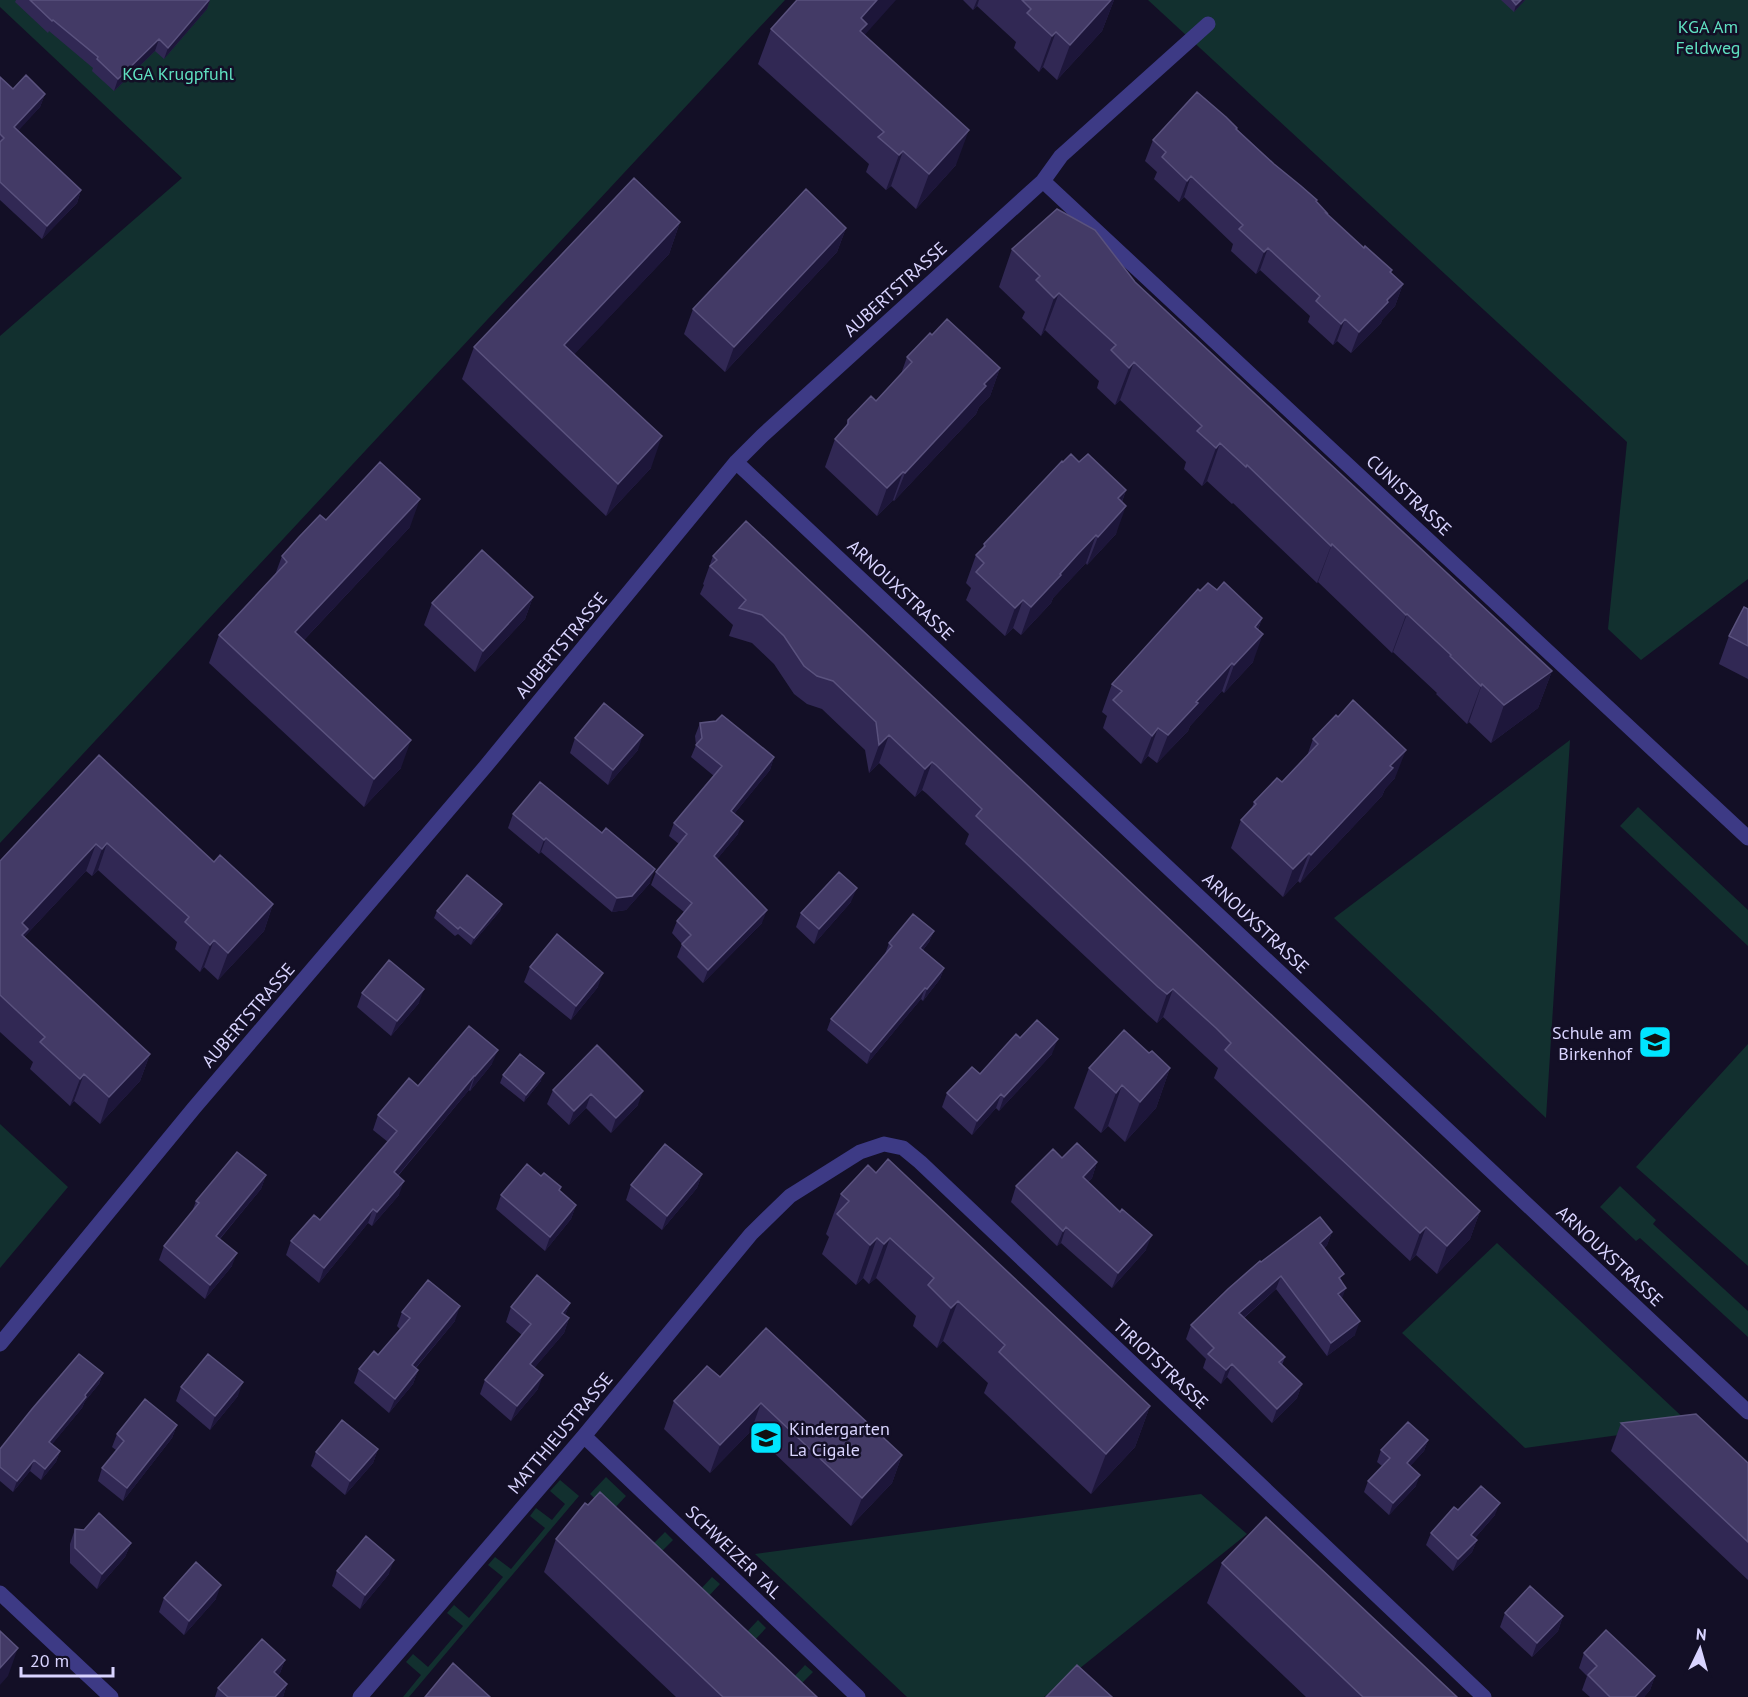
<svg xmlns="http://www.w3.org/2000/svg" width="1748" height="1697" viewBox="0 0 1748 1697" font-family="'PT Sans',sans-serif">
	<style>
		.green { fill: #12302f }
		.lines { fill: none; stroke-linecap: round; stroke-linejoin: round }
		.minor { stroke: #3d3a85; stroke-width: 15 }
		.wall { fill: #312854 }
		.shaded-wall { fill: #1d163a }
		.building { fill: #433a66; stroke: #5a527e; stroke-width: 1.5 }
		.labels { text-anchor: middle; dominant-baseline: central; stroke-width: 5; stroke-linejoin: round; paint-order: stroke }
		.park-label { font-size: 18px; fill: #5fe0c0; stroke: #130f26 }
		.street-label { font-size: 18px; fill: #d9d4ff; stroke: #130f26 }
		.poi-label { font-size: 18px; fill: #d9d4ff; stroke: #130f26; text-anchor: end }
	</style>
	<rect width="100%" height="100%" fill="#130f26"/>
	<path class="green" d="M0 0H785L0 843V336L182 178 0 7Z
		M1148 0H1748V579L1641 660 1608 629 1627 442Z
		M1570 740 1546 1118 1334 918Z
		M1638 807 1748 910V946L1620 826Z
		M1748 1044V1266L1636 1167Z
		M0 1124 68 1187 0 1268Z
		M1620 1186 1656 1220 1653 1224 1748 1311V1337L1640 1238 1636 1241 1600 1207Z
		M1497 1243 1691 1425 1525 1448 1402 1333Z
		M606 1477 626 1496 613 1510 651 1546 665 1532 673 1540 659 1554 699 1591 712 1577 720 1584 706 1599 744 1635 758 1620 766 1628 753 1642 792 1679 805 1665 813 1672 799 1686 805 1697 590 1494Z
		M560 1480 579 1496 409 1697H403L421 1675 406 1662 413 1654 428 1667 463 1626 447 1613 454 1605 469 1618 503 1577 488 1565 495 1557 511 1569 545 1528 530 1516 536 1508 552 1520 565 1504 550 1491Z
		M1201 1494 1247 1534 1044 1697H907L755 1554Z"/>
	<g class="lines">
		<path class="minor" d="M1043 181 1748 838
			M736 462 1748 1412
			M0 1344 194 1108 485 767 736 462 762 436 1043 181 1061 156 1208 24
			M584 1436 858 1697
			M0 1593 111 1697
			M360 1697 584 1436 751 1234 790 1196 860 1152 884 1144 903 1148 920 1162 1484 1697"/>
	</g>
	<path class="wall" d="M16 0H210L207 9 164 59 155 51 114 91 92 71 93 68 49 31 48 33 15 2Z
		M963 0H1114L1102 31 1057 80 1043 67 1039 72 1014 48 1016 42 977 6 973 10Z
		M1501 0H1525L1514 12Z
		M771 29 865 35 956 165 916 209 891 186 886 190 866 172 869 164 758 64Z
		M0 77 13 89 45 94 40 107 18 130 81 190 77 203 42 239 0 200Z
		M1237 129 1274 164 1317 200 1316 202 1327 214 1364 248 1392 270 1391 273 1403 284 1395 306 1382 320 1381 323 1351 353 1337 341 1333 345 1308 322 1310 316 1260 270 1256 274 1231 251 1233 244 1184 197 1179 202 1154 179 1157 172 1145 161 1153 140Z
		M680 222 669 254 574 354 651 468 606 516 462 379 474 347Z
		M846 228 837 252 725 372 684 334 693 309Z
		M1012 249 1135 282 1552 671 1538 708 1491 743 1469 722 1467 724 1436 694 1437 693 1393 652 1392 653 1318 582 1317 583 1233 503 1232 504 1207 481 1202 486 1184 469 1186 462 1120 400 1115 405 1097 388 1099 381 1045 330 1041 336 1022 318 1025 312 999 287Z
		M932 335 1000 368 990 396 979 407 976 414 894 501 893 500 877 516 825 467 835 439 846 426 848 420 876 401 901 374 907 357Z
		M1063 462H1079L1126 490 1122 502 1116 534 1087 565 1086 563 1068 582 1053 598 1051 603 1021 635 1013 628 1005 636 966 600 971 588 966 583 976 555 982 550 984 544Z
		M410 527 304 640 401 768 364 807 209 663 219 635 275 575 282 556Z
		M713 556 1480 1211 1470 1239 1437 1274 1416 1255 1410 1261 1214 1078 1218 1068 1205 1056 1163 1017 1157 1023 1148 1015 965 844 969 834 926 793 922 790 915 797 879 763 869 773 865 750 822 709 807 704 794 694 774 664 752 643 729 636 733 625 700 594 704 585 703 584Z
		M1217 590 1262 618 1258 630 1253 662 1224 693 1222 691 1190 726 1188 731 1157 763 1148 756 1141 764 1103 728 1107 716 1102 712 1112 684 1200 591Z
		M533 597 525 619 475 672 424 625 432 603Z
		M1748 609V679L1719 664 1729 636Z
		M700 723 774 757 770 770 734 814 738 834 717 859 762 923 703 983 677 957 682 944 672 933 677 921 684 912 651 885 656 872 679 844 669 836 674 823 714 776 691 757 696 745 695 736Z
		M575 738 638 750 608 785 570 753Z
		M1313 739 1395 778 1385 789 1382 796 1300 883 1298 881 1283 897 1231 848 1241 820 1252 808 1254 802 1282 782 1307 756Z
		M99 755 214 862 273 904 264 931 218 980 204 967 200 972 175 949 177 942 98 870 92 876 86 871 25 936V938L150 1054 140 1081 100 1124 74 1101 70 1106 30 1069 33 1062 0 1032V861Z
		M513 814 602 833 650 883 626 910 612 912 541 852 539 854 508 828Z
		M851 902 814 944 796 927 801 913Z
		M502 904 500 911 471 945 458 934 455 936 434 918 437 911Z
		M934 931 929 942 923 950 944 968 940 979 923 1001 921 999 867 1064 827 1030 831 1019 885 954 889 943Z
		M530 967 598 987 571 1020 524 982Z
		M362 993 419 1003 391 1036 357 1007Z
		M1020 1038 1052 1054 999 1111 996 1108 972 1135 942 1107 947 1093 980 1074Z
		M597 1045 638 1105 611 1133 586 1108 569 1125 547 1104 553 1090Z
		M1149 1053 1170 1068 1156 1108 1125 1142 1108 1126 1101 1133 1074 1108 1089 1068Z
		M492 1064 470 1091 469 1090 398 1176 399 1195 372 1226 368 1223 319 1283 286 1255 291 1241 320 1220 388 1142 373 1130 378 1115 418 1086Z
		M503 1075 541 1081 524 1102 500 1083Z
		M1062 1158 1097 1162 1092 1178 1088 1182 1146 1250 1112 1288 1061 1243 1057 1246 1011 1202 1016 1186Z
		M702 1174 697 1188 662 1230 626 1200 631 1185Z
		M266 1175 261 1189 220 1239 232 1266 205 1299 159 1260 164 1246 192 1212 196 1201Z
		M559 1190 576 1205 571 1219 545 1251 496 1209 501 1195Z
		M841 1194 1150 1406 1135 1447 1091 1494 984 1393 988 1383 943 1341 937 1348 913 1326 916 1316 876 1278 869 1284 863 1278 856 1285 822 1254 829 1237 826 1234Z
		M1332 1232 1327 1245 1324 1248 1342 1281V1299L1355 1335 1327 1356 1276 1289 1244 1318 1285 1357 1282 1365 1302 1384 1297 1398 1272 1423 1227 1377 1221 1384 1203 1368 1206 1359 1186 1339 1191 1325 1261 1262Z
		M570 1303 565 1315 569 1318 564 1333 534 1368 538 1389 511 1421 480 1394 485 1380 522 1335 506 1322 511 1307Z
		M402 1312 455 1321 416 1368 418 1370 413 1384 389 1413 354 1383 359 1369 378 1355 400 1329 397 1326Z
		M103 1373 99 1384 85 1401 82 1408 52 1444 60 1451 56 1462 41 1480 30 1471 13 1492 0 1481V1449Z
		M720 1377 902 1455 892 1483 851 1526 751 1431 710 1473 664 1429 674 1401Z
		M181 1387 238 1396 210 1430 176 1401Z
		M1621 1423 1748 1463V1580L1611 1451Z
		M177 1425 172 1438 123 1501 98 1481 102 1468 116 1450 112 1447 117 1434Z
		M1428 1440 1424 1451 1410 1466 1416 1486 1389 1515 1364 1492 1368 1481 1382 1466 1377 1462 1381 1450Z
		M378 1449 373 1463 345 1495 311 1466 316 1452Z
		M1458 1510 1495 1515 1475 1538 1477 1540 1472 1552 1453 1571 1426 1545 1431 1533Z
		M75 1529 131 1543 125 1557 97 1589 70 1563V1544Z
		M556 1539 817 1697H676L544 1572Z
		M1222 1563 1457 1697H1306L1207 1603Z
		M337 1571 389 1574 360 1609 332 1586Z
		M164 1598 216 1599 184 1635 159 1612Z
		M1505 1613 1563 1616 1558 1631 1532 1657 1500 1627Z
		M1584 1653 1655 1676 1650 1690 1644 1697H1590L1582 1690 1587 1676 1579 1668Z
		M285 1660 280 1673 278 1675 287 1684 283 1697H215L218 1688Z"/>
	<path class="shaded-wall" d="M209 0H210L207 9 164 59 168 48Z
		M877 0H896L862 38 854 59 861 18Z
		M977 0H979L977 6 973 10Z
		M1111 0H1114L1102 31 1057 80 1070 45Z
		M1521 0H1525L1514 12 1516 5Z
		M1056 32 1043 67 1039 72 1052 36Z
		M159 39 155 51 114 91 118 79Z
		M45 94 40 107 10 140 14 127Z
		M969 130 956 165 916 209 929 174Z
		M903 151 891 186 886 190 899 155Z
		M1191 176 1184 197 1179 202 1187 181Z
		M81 190 77 203 42 239 47 226Z
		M680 222 669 254 553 377 564 345Z
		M846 228 837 252 725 372 734 347Z
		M1268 248 1260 270 1256 274 1264 252Z
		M1403 284 1395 306 1382 320 1381 323 1351 353 1359 332Z
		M1059 293 1045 330 1041 336 1054 298Z
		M1345 319 1337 341 1333 345 1341 324Z
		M1134 362 1120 400 1115 405 1129 368Z
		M1000 368 990 396 979 407 976 414 894 501 905 473 984 384Z
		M662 436 651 468 606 516 618 484Z
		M1220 443 1207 481 1202 486 1216 448Z
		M903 472 893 500 877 516 887 488Z
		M1126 490 1116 517 1126 506 1116 534 1087 565 1098 537 1118 498Z
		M420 499 410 527 285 660 295 632Z
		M1096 535 1086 563 1053 598 1051 603 1021 635 1031 607 1060 574Z
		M1332 544 1318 582 1317 583 1331 546Z
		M533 597 525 619 475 672 483 651Z
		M1023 600 1013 628 1005 636 1015 608Z
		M1407 614 1393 652 1392 653 1406 615Z
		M1262 618 1252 646 1263 634 1253 662 1224 693 1234 665 1255 627Z
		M1232 663 1222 691 1190 726 1188 731 1157 763 1168 735 1196 702Z
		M1552 671 1538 708 1491 743 1504 705Z
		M1482 684 1469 722 1467 724 1481 686Z
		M1158 728 1148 756 1141 764 1152 736Z
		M643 735 638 750 608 785 613 770Z
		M889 735 879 763 869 773 879 745Z
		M411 740 401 768 364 807 374 779Z
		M1406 750 1395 778 1385 789 1382 796 1300 883 1311 855Z
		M774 757 770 770 726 824 731 811Z
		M932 762 922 790 915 797 925 769Z
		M743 821 738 834 709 869 714 856Z
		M546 838 541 852 539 854 544 840Z
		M107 843 98 870 92 876 102 849Z
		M96 844 86 871 25 936 18 956 22 923Z
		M1309 853 1298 881 1283 897 1293 869Z
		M655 869 650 883 626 910 612 912 617 898Z
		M857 888 851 902 814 944 819 929Z
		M273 904 264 931 218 980 228 953Z
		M502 904 500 911 471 945 474 938Z
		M767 910 762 923 703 983 708 970Z
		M934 931 929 942 916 959 920 948Z
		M214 940 204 967 200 972 210 945Z
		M944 968 940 979 923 1001 927 989Z
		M603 973 598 987 571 1020 576 1006Z
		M925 988 921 999 867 1064 871 1052Z
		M424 989 419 1003 391 1036 397 1021Z
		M1173 989 1163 1017 1157 1023 1167 994Z
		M1058 1039 1052 1054 999 1111 1004 1097Z
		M498 1050 492 1064 470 1091 475 1076Z
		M150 1054 140 1081 100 1124 109 1097Z
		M1170 1068 1156 1108 1125 1142 1140 1102Z
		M544 1073 541 1081 524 1102 526 1095Z
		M84 1074 74 1101 70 1106 80 1079Z
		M474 1076 469 1090 388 1187 394 1172Z
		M1122 1085 1108 1126 1101 1133 1116 1093Z
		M643 1091 638 1105 611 1133 616 1118Z
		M591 1094 586 1108 569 1125 574 1111Z
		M1001 1094 996 1108 972 1135 977 1121Z
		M1097 1162 1092 1178 1077 1193 1083 1177Z
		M702 1174 697 1188 662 1230 667 1216Z
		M266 1175 261 1189 211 1249 216 1236Z
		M404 1181 399 1195 372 1226 377 1212Z
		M576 1205 571 1219 545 1251 550 1237Z
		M373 1209 368 1223 319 1283 324 1268Z
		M1480 1211 1470 1239 1437 1274 1447 1246Z
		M1066 1227 1061 1243 1057 1246 1063 1231Z
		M1426 1227 1416 1255 1410 1261 1420 1233Z
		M1332 1232 1327 1245 1315 1256 1320 1243Z
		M1152 1235 1146 1250 1112 1288 1118 1273Z
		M877 1238 863 1278 856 1285 870 1245Z
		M890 1238 876 1278 869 1284 884 1244Z
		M237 1253 232 1266 205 1299 210 1285Z
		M1281 1276 1276 1289 1234 1326 1239 1313Z
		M1346 1288 1341 1301 1338 1294Z
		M958 1301 943 1341 937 1348 951 1308Z
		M570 1303 564 1318 562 1313Z
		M460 1306 455 1321 406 1379 412 1365Z
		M569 1318 564 1333 525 1379 530 1364Z
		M1360 1321 1355 1335 1327 1356 1331 1343Z
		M1232 1364 1227 1377 1221 1384 1226 1370Z
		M418 1370 413 1384 389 1413 395 1399Z
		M103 1373 99 1384 85 1401 82 1408 45 1453 49 1442 85 1395Z
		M543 1375 538 1389 511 1421 517 1406Z
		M243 1382 238 1396 210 1430 215 1416Z
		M1302 1384 1297 1398 1272 1423 1277 1409Z
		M761 1403 751 1431 710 1473 720 1445Z
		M1150 1406 1135 1447 1091 1494 1106 1454Z
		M177 1425 172 1438 123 1501 127 1488Z
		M1428 1440 1424 1451 1403 1474 1407 1463Z
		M378 1449 373 1463 345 1495 350 1481Z
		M60 1451 56 1462 41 1480 45 1469Z
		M902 1455 892 1483 851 1526 862 1498Z
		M34 1460 30 1471 13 1492 17 1481Z
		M1420 1475 1416 1486 1389 1515 1393 1503Z
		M1500 1503 1495 1515 1467 1547 1471 1535Z
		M1477 1540 1472 1552 1453 1571 1458 1559Z
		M131 1543 125 1557 97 1589 102 1574Z
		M394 1560 389 1574 360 1609 365 1595Z
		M221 1585 216 1599 184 1635 189 1621Z
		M1563 1616 1558 1631 1532 1657 1537 1643Z
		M18 1648 8 1676 0 1685V1668Z
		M285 1660 280 1673 269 1685 274 1672Z
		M1655 1676 1650 1690 1644 1697H1635Z
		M287 1684 283 1697H275Z"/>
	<path class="building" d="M30 0H209L168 48 159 39 118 79 97 59 98 57 53 20 52 21Z
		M797 0H877L861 18 867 24 860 31 969 130 929 174 903 151 899 155 878 137 884 132 771 29Z
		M1022 0H1111L1070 45 1056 32 1052 36 1027 13 1031 9Z
		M1512 0H1521L1516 5Z
		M26 75 45 94 14 127 81 190 47 226 0 182V142L4 138 0 134V77L13 89Z
		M1197 92 1226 117 1237 128 1236 129 1274 164 1301 186 1317 200 1316 201 1327 213H1326L1364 248 1365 246 1392 270 1390 272 1403 284 1387 300 1388 302 1359 332 1345 319 1341 324 1316 301 1320 296 1268 248 1264 252 1239 229 1243 225 1191 176 1187 181 1162 157 1166 152 1153 140Z
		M634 178 680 222 564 345 662 436 618 484 474 347Z
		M806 189 846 228 734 347 693 309Z
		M1057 209 1095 230 1135 282 1552 671 1504 705 1482 684 1481 686 1450 656 1451 655 1407 614 1406 615 1332 544 1331 546 1247 465 1246 467 1220 443 1216 448 1197 431 1202 426 1134 362 1129 368 1111 350 1116 345 1059 293 1054 298 1036 280 1040 276 1012 249Z
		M947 319 1000 368 984 384 986 386 905 473 903 472 887 488 835 439 848 424V420L871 396 876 401 912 362 907 357 930 333 932 335Z
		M1071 454 1079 462 1088 454 1126 490 1118 498 1126 506 1098 537 1096 535 1078 554 1060 574 1061 575 1031 607 1023 600 1015 608 976 572 984 563 976 555 985 546 984 544 1062 461 1063 462Z
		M380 462 420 499 295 632 411 740 374 779 219 635 287 562 282 556 299 537 320 515 326 520Z
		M746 521 1480 1211 1447 1246 1426 1227 1420 1233 1225 1050 1231 1043 1216 1028 1173 989 1167 994 1158 987 976 816 982 809 936 765 932 762 925 769 889 735 879 745 876 722 833 681 817 676 804 666 784 636 762 615 739 608 746 600 710 566 717 560 713 556Z
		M482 550 533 597 483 651 432 603Z
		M1224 582 1262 618 1255 627 1263 634 1234 665 1232 663 1196 702 1198 703 1168 735 1158 728 1152 736 1113 700 1122 691 1112 684 1198 589 1200 591 1208 583 1217 590Z
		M1744 607 1748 609V646L1729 636Z
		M1353 700 1406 750 1390 766 1393 768 1311 855 1309 853 1293 869 1241 820 1256 804 1254 802 1277 778 1282 782 1318 744 1313 739 1336 715 1338 717Z
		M604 703 643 735 613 770 575 738Z
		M722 715 774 757 731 811 743 821 714 856 767 910 708 970 682 944 691 935 677 921 692 903 656 872 687 834 674 823 722 766 696 745 702 738 700 723 716 721Z
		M99 755 214 862 220 855 273 904 228 953 214 940 210 945 185 922 189 917 107 843 102 849 96 844 22 923 28 929 22 935 150 1054 109 1097 84 1074 80 1079 40 1042 45 1037 0 995V861Z
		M540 782 602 833 606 828 655 869 632 896 617 898 546 838 544 840 513 814Z
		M839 872 857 888 819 929 801 913Z
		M467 875 502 904 474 938 460 927 458 929 437 911Z
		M913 914 934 931 920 948 944 968 927 989 925 988 871 1052 831 1019 892 946 889 943Z
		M557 934 603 973 576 1006 530 967Z
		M389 960 424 989 397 1021 362 993Z
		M1037 1020 1058 1039 1004 1097 1001 1094 977 1121 947 1093 972 1067 980 1074 1016 1034 1020 1038Z
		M469 1026 498 1050 475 1076H474L394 1172 404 1181 377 1212 373 1209 324 1268 291 1241 314 1215 320 1220 397 1131 378 1115 409 1078 418 1086Z
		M1124 1030 1149 1053 1152 1051 1170 1068 1140 1102 1122 1085 1116 1093 1089 1068Z
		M597 1045 643 1091 616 1118 591 1094 574 1111 553 1090Z
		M520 1054 544 1073 526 1095 503 1075Z
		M1077 1143 1097 1162 1083 1177 1120 1212 1122 1209 1152 1235 1118 1273 1066 1227 1063 1231 1016 1186 1053 1149 1062 1158Z
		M665 1144 702 1174 667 1216 631 1185Z
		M237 1152 266 1175 216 1236 237 1253 210 1285 164 1246 199 1203 196 1201Z
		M888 1159 1150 1406 1106 1454 999 1352 1005 1345 958 1301 951 1308 928 1285 934 1278 890 1238 884 1244 877 1238 870 1245 837 1214 849 1201 841 1194 868 1165 876 1173Z
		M527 1164 541 1176 544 1173 561 1187 559 1190 576 1205 550 1237 501 1195Z
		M1320 1217 1332 1232 1320 1243 1344 1274 1339 1278 1346 1288 1338 1294 1360 1321 1331 1343 1281 1276 1239 1313 1285 1357 1279 1362 1302 1384 1277 1409 1232 1364 1226 1370 1208 1354 1214 1348 1191 1325 1228 1289 1260 1261 1261 1262Z
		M537 1275 570 1303 562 1313 569 1318 530 1364 543 1375 517 1406 485 1380 531 1324 511 1307Z
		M428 1280 460 1306 412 1365 418 1370 395 1399 359 1369 374 1351 378 1355 410 1318 402 1312Z
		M766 1328 902 1455 862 1498 761 1403 720 1445 674 1401 707 1366 720 1377Z
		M79 1354 103 1373 85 1395 86 1397 49 1442 60 1451 45 1469 34 1460 17 1481 0 1467V1449L32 1409Z
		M208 1354 243 1382 215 1416 181 1387Z
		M145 1399 177 1425 127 1488 102 1468 124 1441 117 1434Z
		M1696 1414 1748 1463V1542L1621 1423Z
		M342 1420 378 1449 350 1481 316 1452Z
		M1408 1422 1428 1440 1407 1463 1420 1475 1393 1503 1368 1481 1390 1458 1381 1450Z
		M1481 1486 1500 1503 1471 1535 1477 1540 1458 1559 1431 1533 1454 1507 1458 1510Z
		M600 1492 817 1697H723L556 1539 585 1503 588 1505Z
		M99 1513 131 1543 102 1574 75 1548V1529L84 1530Z
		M1266 1517 1457 1697H1363L1222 1563Z
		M366 1536 394 1560 365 1595 337 1571Z
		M196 1562 221 1585 189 1621 164 1598Z
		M1530 1586 1563 1616 1537 1643 1505 1613Z
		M1606 1630 1655 1676 1635 1697H1610L1588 1675 1597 1666 1584 1653Z
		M0 1631 18 1648 0 1668Z
		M262 1639 285 1660 274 1672 287 1684 275 1697H228L218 1688Z
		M453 1663 490 1697H425Z
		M1077 1665 1112 1697H1046Z"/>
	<defs>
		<g id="school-square" transform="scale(1.725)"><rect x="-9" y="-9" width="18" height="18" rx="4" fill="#00e5ff" stroke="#130f26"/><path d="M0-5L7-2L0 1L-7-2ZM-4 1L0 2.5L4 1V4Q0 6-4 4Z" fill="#111"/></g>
	</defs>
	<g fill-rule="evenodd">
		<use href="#school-square" x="1655" y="1042"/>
		<use href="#school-square" x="766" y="1438"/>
	</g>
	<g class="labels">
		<g class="park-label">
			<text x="1708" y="26">KGA Am<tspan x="1708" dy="21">Feldweg</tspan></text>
			<text x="178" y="73">KGA Krugpfuhl</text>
		</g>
		<g class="street-label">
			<text transform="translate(895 289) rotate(-42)">AUBERTSTRASSE</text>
			<text transform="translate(1409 495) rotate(43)">CUNISTRASSE</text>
			<text transform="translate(901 590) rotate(43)">ARNOUXSTRASSE</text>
			<text transform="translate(561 645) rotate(-50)">AUBERTSTRASSE</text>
			<text transform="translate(1256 923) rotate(43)">ARNOUXSTRASSE</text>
			<text transform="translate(248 1015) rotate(-49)">AUBERTSTRASSE</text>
			<text transform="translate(1610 1256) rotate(43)">ARNOUXSTRASSE</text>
			<text transform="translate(1161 1364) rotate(43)">TIRIOTSTRASSE</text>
			<text transform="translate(560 1433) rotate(-50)">MATTHIEUSTRASSE</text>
			<text transform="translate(734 1552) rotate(44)">SCHWEIZER TAL</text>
		</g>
		<g class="poi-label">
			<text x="1632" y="1032">Schule am<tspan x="1632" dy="21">Birkenhof</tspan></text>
			<text x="789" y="1428" text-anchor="start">Kindergarten<tspan x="789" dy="21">La Cigale</tspan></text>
		</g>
	</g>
	<g transform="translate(1700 1649) rotate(5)" stroke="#130f26" stroke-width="4.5" paint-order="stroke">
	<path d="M0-4.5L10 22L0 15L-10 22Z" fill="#d9d4ff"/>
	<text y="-9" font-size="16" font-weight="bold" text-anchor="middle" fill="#d9d4ff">N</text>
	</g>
	<path d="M21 1667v9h92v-9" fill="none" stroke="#d9d4ff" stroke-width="3"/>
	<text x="30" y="1667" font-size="18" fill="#d9d4ff" stroke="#130f26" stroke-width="4.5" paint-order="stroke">20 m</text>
</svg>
